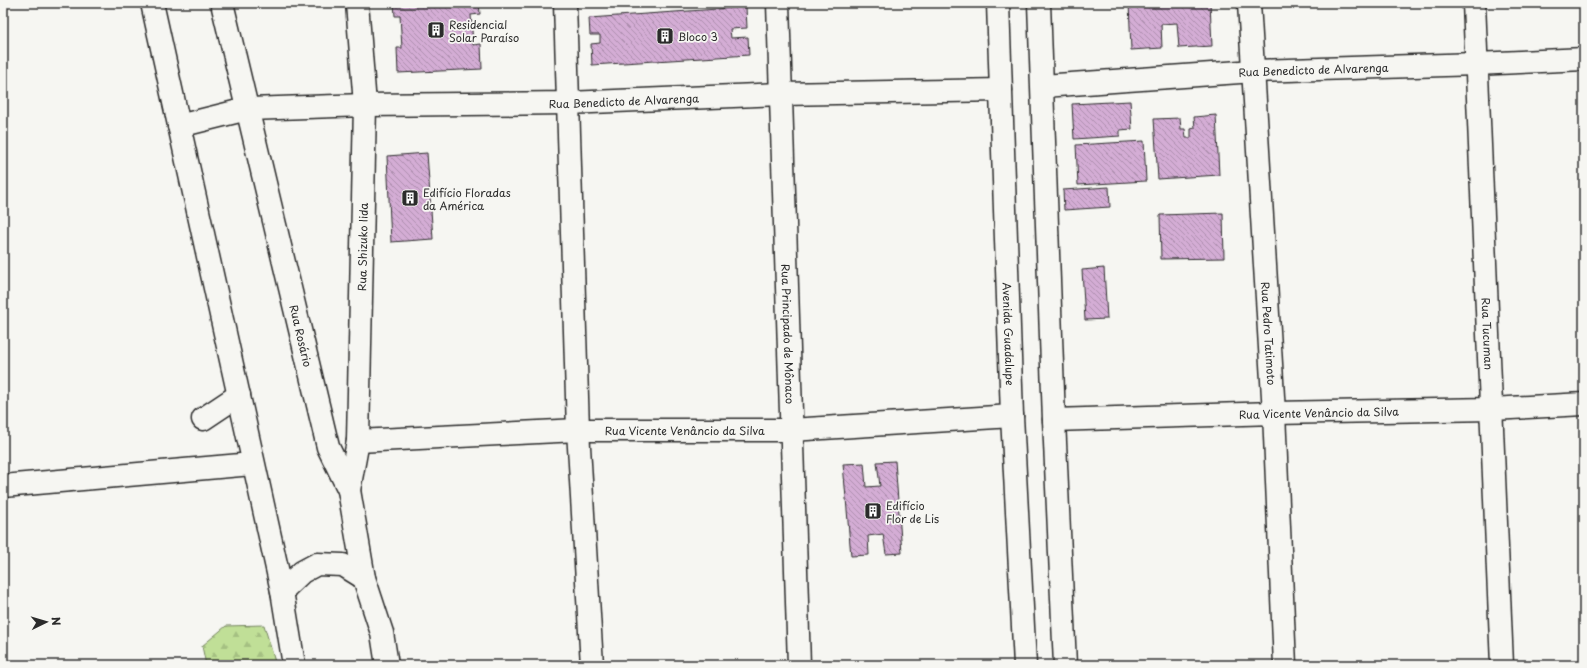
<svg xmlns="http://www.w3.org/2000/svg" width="1587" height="668" viewBox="0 0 1587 668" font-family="'Playpen Sans',sans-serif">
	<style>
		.forest { fill: url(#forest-firs); stroke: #768561 }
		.building { fill: url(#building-back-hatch); stroke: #2b2b2b }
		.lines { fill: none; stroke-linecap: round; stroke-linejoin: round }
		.minor-casing { stroke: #2b2b2b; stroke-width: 25 }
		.minor { stroke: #f6f6f2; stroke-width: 22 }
		.labels { text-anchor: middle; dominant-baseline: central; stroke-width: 3.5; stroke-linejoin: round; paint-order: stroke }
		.poi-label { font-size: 11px; fill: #2b2b2b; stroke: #f6f6f2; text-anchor: start }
		.street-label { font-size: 11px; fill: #2b2b2b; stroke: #f6f6f2 }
	</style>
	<defs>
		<pattern id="forest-firs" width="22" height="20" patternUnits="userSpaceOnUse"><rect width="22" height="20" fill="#c0df97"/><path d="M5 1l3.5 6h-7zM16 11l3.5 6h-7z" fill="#a5c082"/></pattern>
		<pattern id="building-back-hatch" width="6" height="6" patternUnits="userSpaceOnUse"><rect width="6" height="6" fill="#d4add5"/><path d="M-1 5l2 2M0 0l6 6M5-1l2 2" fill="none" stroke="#ac8dad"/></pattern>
	</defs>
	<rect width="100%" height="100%" fill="#f6f6f2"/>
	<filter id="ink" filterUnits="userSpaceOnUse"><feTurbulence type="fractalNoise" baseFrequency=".025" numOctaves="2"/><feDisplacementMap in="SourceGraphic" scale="8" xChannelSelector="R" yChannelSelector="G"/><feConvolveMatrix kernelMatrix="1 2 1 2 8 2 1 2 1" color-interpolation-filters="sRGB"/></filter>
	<g filter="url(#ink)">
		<path class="forest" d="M264 625 276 665H206L202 646 226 626Z"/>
		<path class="building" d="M394 3H479L480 14 471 15 473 45 481 44 482 69 398 73 397 48H402L400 16H395Z
			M1129 3H1210L1212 46 1179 48 1177 23 1161 24 1162 48 1131 50Z
			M746 7 747 28 730 29 731 38 748 37 749 55 592 65 591 44 600 43V35H590L589 18Z
			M1130 101 1132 129 1120 130V136L1074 139 1072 104Z
			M1216 115 1219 175 1158 179 1154 119 1180 118 1181 129H1185L1186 138H1191V129L1195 128 1194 117Z
			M1144 141 1146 181 1078 185 1076 145Z
			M427 153 433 239 391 242 387 156Z
			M1109 187 1110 207 1064 210 1063 190Z
			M1223 213 1224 258 1161 259 1160 215Z
			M1104 268 1107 319 1085 320 1082 270Z
			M895 461 902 553 886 554 883 534 868 536 869 555 851 556 843 464 864 463 866 487 880 486 877 462Z"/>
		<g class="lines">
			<g class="minor-casing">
				<g id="minor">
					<path d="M152 3 282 591 294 665"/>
					<path id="s1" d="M222 3 328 447 349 490 364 578 382 633 387 665"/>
					<path d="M565 3 578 430 592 665"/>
					<path id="s2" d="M778 3 799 665"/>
					<path id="s3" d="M998 3 1012 416 1025 665"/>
					<path d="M1039 3 1054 420 1065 665"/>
					<path id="s4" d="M1249 3 1274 413 1285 665"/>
					<path id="s5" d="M1474 3 1502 665"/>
					<path id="s6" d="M1043 86 1254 71 1476 64 1584 59"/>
					<path id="s7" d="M179 126 247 109 365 105 568 103 781 94 1001 90"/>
					<path d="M203 419 239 395"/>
					<path id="s8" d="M1054 420 1274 413 1492 409 1584 404"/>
					<path id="s9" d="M358 441 578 430H791L1012 416"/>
					<path d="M3 486 252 464"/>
					<path id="s10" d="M349 490 358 441 365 105 357 3"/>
					<path d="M282 591 302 572 317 564 343 565 364 578"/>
				</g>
			</g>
			<use href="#minor" class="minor"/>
		</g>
	</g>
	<defs>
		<g id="building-square" transform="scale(0.9)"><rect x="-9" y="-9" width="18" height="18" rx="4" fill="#2b2b2b" stroke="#f6f6f2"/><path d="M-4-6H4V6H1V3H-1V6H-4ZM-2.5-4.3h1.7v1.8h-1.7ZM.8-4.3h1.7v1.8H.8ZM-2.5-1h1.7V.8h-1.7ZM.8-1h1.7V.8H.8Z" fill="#fff"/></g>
	</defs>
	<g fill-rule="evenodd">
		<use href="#building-square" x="436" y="30"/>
		<use href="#building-square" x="665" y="36"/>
		<use href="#building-square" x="410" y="198"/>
		<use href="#building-square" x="873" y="511"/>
	</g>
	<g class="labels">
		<g class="poi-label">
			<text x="449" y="24">Residencial<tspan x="449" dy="13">Solar Paraíso</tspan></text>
			<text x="678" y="36">Bloco 3</text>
			<text x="423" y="192">Edifício Floradas<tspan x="423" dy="13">da América</tspan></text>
			<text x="886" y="505">Edifício<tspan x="886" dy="13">Flor de Lis</tspan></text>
		</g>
		<g class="street-label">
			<text stroke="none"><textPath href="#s6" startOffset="271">Rua Benedicto de Alvarenga</textPath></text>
			<text stroke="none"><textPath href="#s7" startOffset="447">Rua Benedicto de Alvarenga</textPath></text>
			<text stroke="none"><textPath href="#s10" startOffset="244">Rua Shizuko Iida</textPath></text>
			<text stroke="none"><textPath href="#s2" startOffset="331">Rua Principado de Mônaco</textPath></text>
			<text stroke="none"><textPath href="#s3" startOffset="331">Avenida Guadalupe</textPath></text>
			<text stroke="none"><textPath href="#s4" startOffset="331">Rua Pedro Tatimoto</textPath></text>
			<text stroke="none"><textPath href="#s5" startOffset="331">Rua Tucuman</textPath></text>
			<text stroke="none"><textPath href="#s1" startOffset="342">Rua Rosário</textPath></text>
			<text stroke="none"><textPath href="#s8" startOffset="265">Rua Vicente Venâncio da Silva</textPath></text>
			<text stroke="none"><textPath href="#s9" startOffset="327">Rua Vicente Venâncio da Silva</textPath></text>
		</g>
	</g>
	<rect width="1587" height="668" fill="none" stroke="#f6f6f2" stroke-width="16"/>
	<rect x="8" y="8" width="1571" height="652" fill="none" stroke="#2b2b2b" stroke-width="1.5" filter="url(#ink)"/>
	<g transform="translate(46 622) rotate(85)" stroke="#f6f6f2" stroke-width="3" paint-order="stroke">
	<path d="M0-3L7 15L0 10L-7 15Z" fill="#2b2b2b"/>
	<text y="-6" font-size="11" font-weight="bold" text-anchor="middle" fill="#2b2b2b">N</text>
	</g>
</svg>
